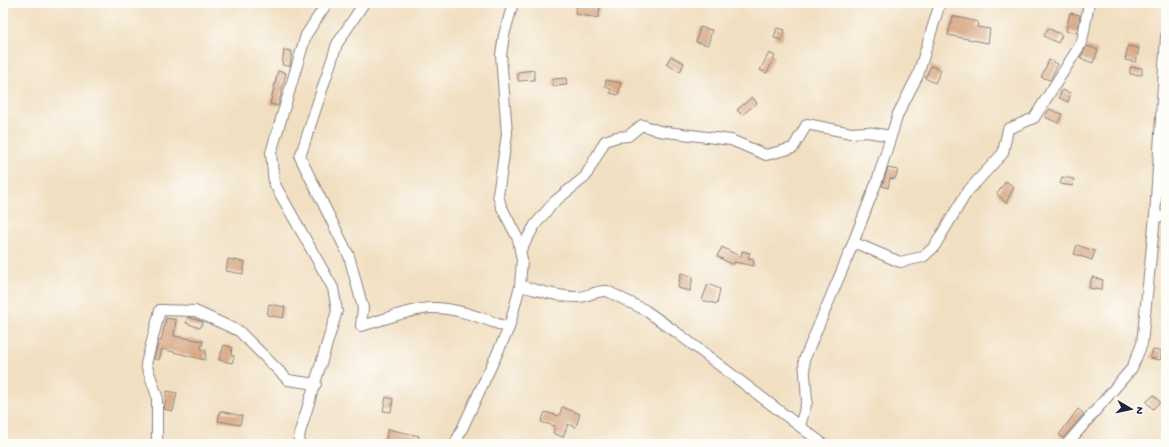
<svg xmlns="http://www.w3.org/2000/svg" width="1169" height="447" viewBox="0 0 1169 447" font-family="'Gochi Hand',sans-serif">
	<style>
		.building { fill: #d8a985 }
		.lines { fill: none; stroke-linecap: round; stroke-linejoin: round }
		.minor-casing { stroke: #8a807e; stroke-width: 12 }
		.minor { stroke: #fff; stroke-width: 10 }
	</style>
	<rect width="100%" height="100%" fill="#fdfcf7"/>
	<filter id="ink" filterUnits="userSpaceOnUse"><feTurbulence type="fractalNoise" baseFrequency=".025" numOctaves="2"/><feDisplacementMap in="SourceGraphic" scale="8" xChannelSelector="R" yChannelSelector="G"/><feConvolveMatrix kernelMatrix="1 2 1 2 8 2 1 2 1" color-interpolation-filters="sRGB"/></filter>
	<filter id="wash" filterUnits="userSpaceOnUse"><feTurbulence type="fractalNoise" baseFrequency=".012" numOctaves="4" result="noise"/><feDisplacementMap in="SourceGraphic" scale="16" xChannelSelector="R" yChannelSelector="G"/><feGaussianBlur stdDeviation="0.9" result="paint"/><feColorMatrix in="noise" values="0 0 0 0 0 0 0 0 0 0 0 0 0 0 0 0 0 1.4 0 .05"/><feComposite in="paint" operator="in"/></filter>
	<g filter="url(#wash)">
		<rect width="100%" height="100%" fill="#f1dfc1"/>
		<g id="blocks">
			<path class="building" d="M577 3H601L598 18 575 14Z
				M1070 13 1080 15 1077 33 1066 31Z
				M953 16 978 22 977 27 990 29 988 43 948 35Z
				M700 27 712 30 708 45 696 42Z
				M777 28 785 30 782 40 774 38Z
				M1048 28 1062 35 1058 43 1044 36Z
				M1087 46 1098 50 1093 63 1080 58Z
				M1128 46 1139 48 1136 62 1125 60Z
				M284 50 292 51 290 66 282 65Z
				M769 53 775 56 767 73 760 70Z
				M671 56 684 63 680 72 666 64Z
				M1049 60 1058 64 1050 80 1041 77Z
				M931 66 941 70 935 83 925 78Z
				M1130 67 1142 68V75L1130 74Z
				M534 70V80L518 81V72Z
				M278 71 286 73 278 106 270 104Z
				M566 78 567 85 553 86V79Z
				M606 80 621 83 618 95 610 93 611 89 605 87Z
				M1062 90 1071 93 1068 102 1059 98Z
				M752 97 757 103 742 115 737 110Z
				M1049 109 1062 114 1058 123 1045 117Z
				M888 168 898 170 895 179 890 178 888 188 882 186Z
				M1062 177 1074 179 1073 186 1060 184Z
				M1006 181 1014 187 1006 203 997 194Z
				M1077 245 1095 251 1092 260 1074 254Z
				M722 247 741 257 742 251 750 253 748 258 753 259 754 266 734 262 733 265 717 256Z
				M228 259 245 262 243 274 226 271Z
				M681 273 693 277 690 291 678 288Z
				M1092 277 1103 280 1101 290 1089 288Z
				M708 284 720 289 717 304 702 300Z
				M269 304 285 307 283 318 267 315Z
				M188 317 203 322 200 328 186 323Z
				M166 318 176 320 174 336 203 341 201 349 206 350 205 360 162 349 159 360 154 359 159 341H161Z
				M224 345 232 347 231 355 234 356 232 363 219 360Z
				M1153 350 1162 351 1160 360 1150 358Z
				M167 391 177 393 173 411 164 409Z
				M1154 395 1160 402 1153 409 1146 402Z
				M386 397 393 399 391 412 383 411Z
				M562 407 580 414 576 427 568 424 563 437 553 433 555 426 541 422 545 412 559 416Z
				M1078 409 1084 414 1063 438 1059 435Z
				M220 411 242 416 240 425 218 421Z
				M388 429 419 436 417 444H385Z"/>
		</g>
	</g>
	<g filter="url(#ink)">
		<use href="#blocks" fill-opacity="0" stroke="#8a807e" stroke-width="1"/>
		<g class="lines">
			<g class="minor-casing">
				<path id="minor" d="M364 3 337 44 300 157 349 256 363 308 361 326C383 320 407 310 430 308 457 307 484 319 509 328
					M513 3 504 35 501 55 507 134 498 195 501 206 518 239 522 260 520 286C539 290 560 298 580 297 589 296 597 290 607 291L645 310 676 332 823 444
					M1155 216 1166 36
					M853 242 900 262 923 257 934 247 967 192 1003 153 1008 129 1034 118 1082 42 1089 3
					M520 251 535 225 554 202 585 177 605 141 617 137 628 136 642 125 659 131 731 140 766 155 793 148 807 124 851 133 867 132 891 136
					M800 426 807 401 804 360 848 256 877 181 898 114 918 75 940 3
					M157 444V396L146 364 160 310 195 311 239 331 288 380 316 384
					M298 444 300 432 337 311 333 288 274 183 271 153 306 35 327 3
					M455 444 509 328 520 286
					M1067 444 1132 368 1142 344 1155 216 1166 217"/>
			</g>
			<use href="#minor" class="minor"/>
		</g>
	</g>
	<rect width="1169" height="447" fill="none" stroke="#fdfcf7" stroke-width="16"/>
	<g transform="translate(1131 409) rotate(99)" stroke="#fdfcf7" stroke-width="3" paint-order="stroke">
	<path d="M0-3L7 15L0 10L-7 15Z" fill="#22223b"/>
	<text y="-6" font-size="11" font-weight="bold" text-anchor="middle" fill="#22223b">N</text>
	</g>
</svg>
